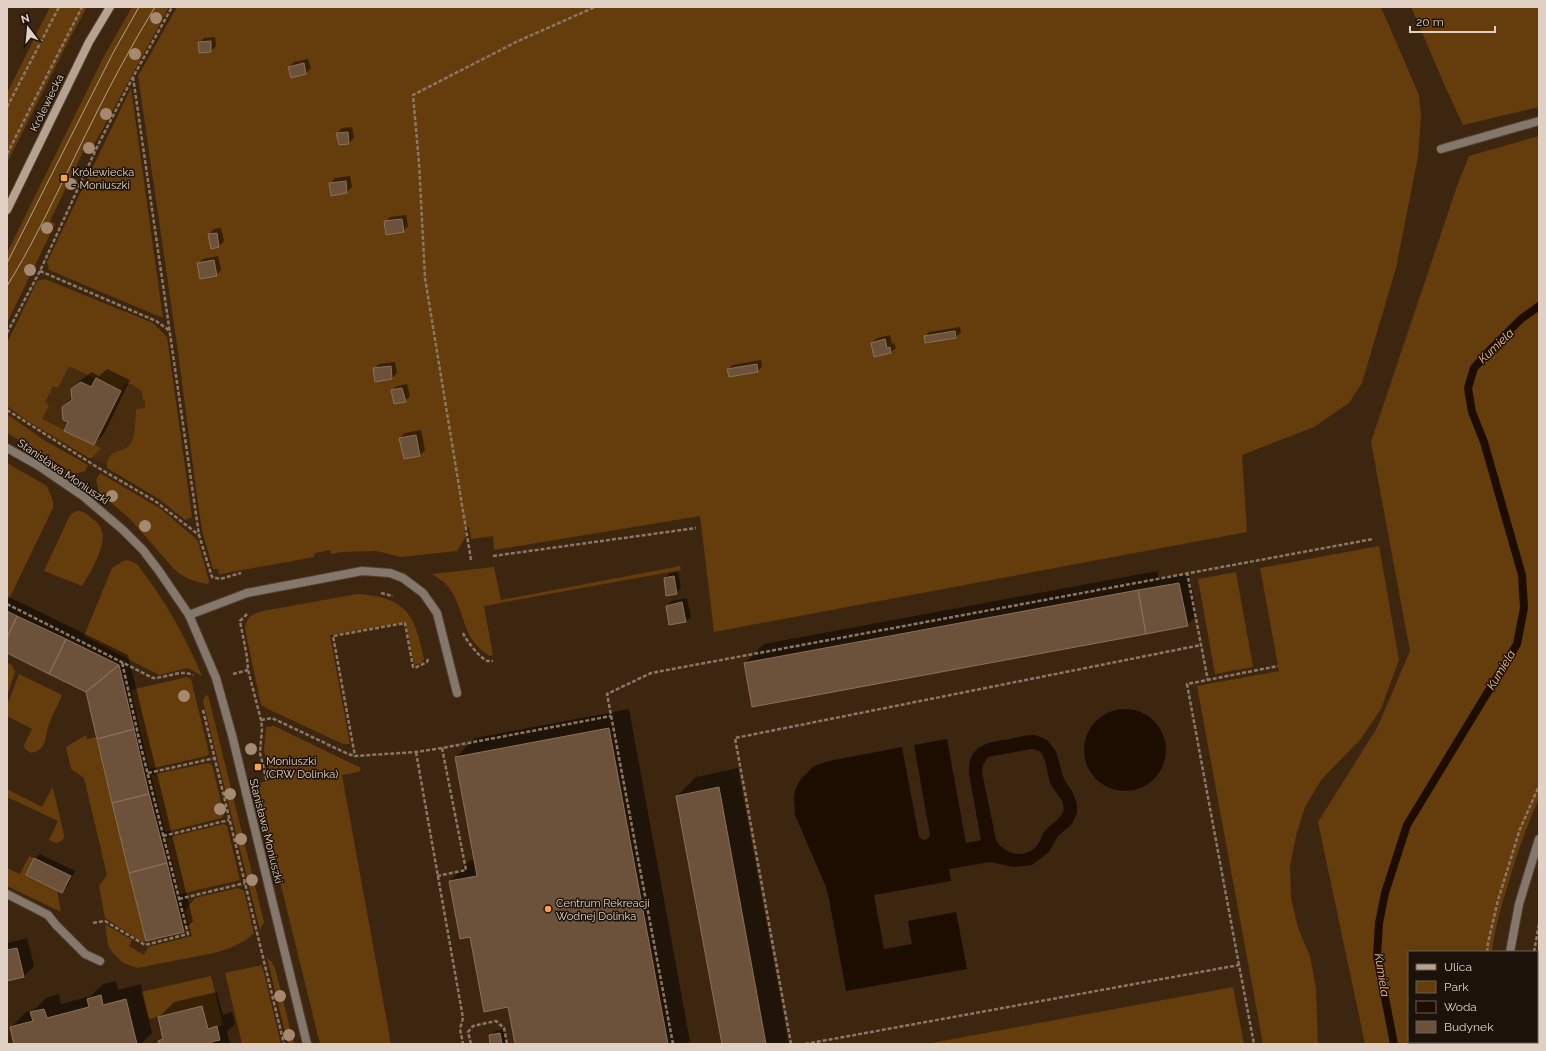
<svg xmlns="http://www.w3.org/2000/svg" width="1546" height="1051" viewBox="0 0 1546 1051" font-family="Raleway,sans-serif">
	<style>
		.built { fill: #482c0e }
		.green { fill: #653c0c }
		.water { fill: #1d0d01; fill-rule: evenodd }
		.shadow { fill: #0007 }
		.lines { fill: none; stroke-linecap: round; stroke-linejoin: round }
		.stream { stroke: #1d0d01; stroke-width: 8 }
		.building { fill: #6c523b; stroke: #8c7159 }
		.service-casing { stroke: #57412d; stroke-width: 10 }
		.minor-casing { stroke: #57412d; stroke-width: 10 }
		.tertiary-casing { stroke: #57412d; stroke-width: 10 }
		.secondary-casing { stroke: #57412d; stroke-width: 10 }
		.path { stroke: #8b7766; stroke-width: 2.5; stroke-dasharray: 4 2; stroke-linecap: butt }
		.service { stroke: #84776c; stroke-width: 8 }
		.minor { stroke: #84776c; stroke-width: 8 }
		.tertiary { stroke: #84776c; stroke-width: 8 }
		.secondary { stroke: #b5a290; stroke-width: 8 }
		.tram { stroke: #b3a191; stroke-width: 1 }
		.tree { fill: #a58a71 }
		.poi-dot { fill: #f7a149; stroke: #1c1209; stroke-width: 1.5 }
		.labels { text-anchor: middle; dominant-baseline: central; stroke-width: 3; stroke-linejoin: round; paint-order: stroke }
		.street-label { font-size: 11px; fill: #e1d1c4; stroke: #1c1209 }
		.poi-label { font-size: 11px; fill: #e1d1c4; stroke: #1c1209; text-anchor: start }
		.water-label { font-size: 12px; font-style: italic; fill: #fcbf87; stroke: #1c1209 }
	</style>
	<rect width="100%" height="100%" fill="#3d2610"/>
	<path class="built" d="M65 340 152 388 126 475 92 458 32 422Z"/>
	<path class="green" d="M50 7H87L70 38 7 163V93Z
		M132 7H169L90 152 84 150 50 221 55 224 7 323V253L104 56Z
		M177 7H1381L1419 95 1421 116 1418 157 1396 268 1362 383 1349 403 1314 427 1242 455 1247 532 714 632 700 516 494 550 493 536 471 539 469 527H464L466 536 457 551 401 557 376 551 342 552 331 554 330 550 315 553 314 557 221 574H219L218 569H213L203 534 199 511 177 345 138 76Z
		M1411 7H1539V107L1463 125 1444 84Z
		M131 88 163 318 49 270 47 262Z
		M1539 136V798C1526 828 1515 859 1506 891 1500 911 1494 931 1492 952H1409V1042H1488L1487 1044H1365L1318 822 1377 728 1410 651 1371 442 1458 183 1469 156Z
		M45 279 153 323 167 337 192 517 185 520 159 499 107 468C107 446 124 455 131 443 136 434 135 419 136 409L145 408V401L143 399 142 392C136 387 132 382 124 384L121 391 69 366 58 388 53 386 45 402 49 405 42 419 101 448 92 458H89L26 420 7 406V343L37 281Z
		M7 414 44 440 88 465 85 471 75 474 7 433Z
		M7 463 47 486 53 501V508L9 599 7 598Z
		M100 473 161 509 194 537 198 541 209 581 208 584 198 582 189 579 180 574 173 568 130 519 99 492 96 480Z
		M76 511C84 511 87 514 93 519 97 522 100 525 102 531 107 545 90 574 82 586L44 571 70 515Z
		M1379 546 1399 660 1381 709 1360 740 1321 780 1305 807 1296 836 1290 866 1291 898 1298 928 1310 956 1316 989 1318 1044H1263L1197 686 1279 671 1260 568Z
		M128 560 137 564C164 599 185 635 202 676L188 668 159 675 84 636 112 568 123 561Z
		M680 566 681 570 484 606 493 655 489 656C480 649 471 641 467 630 461 614 457 596 445 583 441 580 436 577 432 574L494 567 501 600Z
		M1236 572 1253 667 1215 674 1198 579Z
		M357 594C406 597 415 614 424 659L422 663 414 665 406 622 330 635 350 744H343L272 711 261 705 245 629C246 617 252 614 263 611Z
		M7 663 12 665 15 672 7 696Z
		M19 674 62 695C58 705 52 715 49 725 44 738 48 749 31 753L25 749 24 745 32 729 7 716V705Z
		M187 677 191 679 209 753 207 756 149 769 131 690Z
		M208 695 264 922 260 930 203 701 205 696Z
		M274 726 361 768 359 772 342 775 391 1044H320L256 784 271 780 264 751 266 727Z
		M86 735 87 739 96 737 146 941 142 942 105 918 99 886 107 875 84 778 71 769 66 747Z
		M208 763 212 765 224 814 222 818 165 832 151 775Z
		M52 788H53L64 835C64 840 61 842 56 843L49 840 58 821 7 797V789L42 807Z
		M224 824 227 826 240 880 180 894 166 838Z
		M29 856 34 858 26 875 57 890 61 912 7 886V868L20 874Z
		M238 888 244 891 254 933 246 940 230 948 214 953 137 968 123 963 112 952 108 945 105 924 132 940 129 946 144 955 148 947 192 936 185 911 195 898Z
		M267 958 271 961 275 968 294 1044H288Z
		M262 965 281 1044H242L225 973Z
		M211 976 223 1025 208 1029 202 1006 149 1019 141 992Z
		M1233 987 1244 1044H926Z"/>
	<path class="water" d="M1084 750a41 41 0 1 1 82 0a41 41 0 1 1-82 0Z
		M1035 735 1047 740 1056 751 1063 777 1073 793 1077 804V813L1072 824 1058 836 1049 852 1032 865 1014 867 990 862 949 869 951 881 874 895 884 949 912 944 908 921 956 912 967 969 846 991 829 899 826 887 795 815 794 798 795 790 801 779 814 766 829 761 902 747 919 837 924 840 928 839 930 835 914 745 947 739 966 843 981 840 969 774C967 745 988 742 1010 739 1019 737 1027 735 1035 735ZM1031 749C1036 749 1041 751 1043 756 1047 763 1047 776 1051 785 1056 794 1066 801 1063 812 1060 820 1049 825 1044 832 1041 837 1040 843 1035 848 1022 859 1004 854 996 840L982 772 983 765 988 757Z"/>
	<path class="shadow" d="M215 37 216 46 211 51 199 43 204 38Z
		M308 59 311 68 306 73 292 77 289 67 294 62Z
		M352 127 354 138 349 143 340 144 337 133 342 128Z
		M350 176 352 187 347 192 332 195 330 183 335 178Z
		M406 215 408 226 403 231 385 222 390 217Z
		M221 228 224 241 219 246 209 234 214 229Z
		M218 256 221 270 216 275 198 264 203 259Z
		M960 327 961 332 956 337 926 342 925 337 929 332Z
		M890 335 892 344 894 343 896 348 891 352 872 343 877 338Z
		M761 360 762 366 758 371 728 369 733 365Z
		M395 362 397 373 392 378 375 380 374 369 379 364Z
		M107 369 130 380 104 434 94 444 69 421 63 407 72 398V389L82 379 92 372 99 376Z
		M407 384 410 396 405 401 392 391 397 386Z
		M421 430 425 450 420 455 404 458 400 438 405 433Z
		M1157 571 1159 578 1189 573 1197 615 1187 625 745 663 764 644Z
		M678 572 681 588 676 593 665 578 670 573Z
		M7 596 128 655 193 921 183 931 87 692 7 652Z
		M687 598 691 617 686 621 667 606 672 601Z
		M629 709 690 1041 687 1044H516L509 1006 471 936 450 881 469 861 475 860 456 757 475 738Z
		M738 768 789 1044H723L677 796 696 777Z
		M40 854 75 871 67 887 62 892 35 858Z
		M27 938 34 966 24 976 7 980V943Z
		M116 981 118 990 141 984 152 1033 141 1044H15L11 1027 26 1012 34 1010 46 998 59 994 61 1004 91 996 103 984Z
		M217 992 223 1015 232 1012 235 1024 227 1032 230 1044H160L159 1041 164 1037 159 1017 174 1002Z
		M504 1029 507 1043 506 1044H491L490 1036 495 1031Z"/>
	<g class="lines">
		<path class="stream" d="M1394 1044 1377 956 1379 923 1385 893 1407 825 1517 644 1524 608 1522 575 1484 442 1472 412 1468 388 1474 368 1491 349 1521 319 1539 306"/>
	</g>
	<path class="building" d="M211 41V52L199 53 198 42Z
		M304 63 306 74 291 78 288 67Z
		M348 132 349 144 339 145 336 133Z
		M346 181 347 193 331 196 329 183Z
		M402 219 404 232 386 235 384 221Z
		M217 233 219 247 211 249 208 234Z
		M214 260 217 276 200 279 197 263Z
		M955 331 956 338 925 343 924 336Z
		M885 339 887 348 890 347 891 353 874 357 871 343Z
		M757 364 758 372 729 377 727 369Z
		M391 366 392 379 375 382 373 368Z
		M96 378 121 391 94 445 64 431 68 422 63 420 62 407 72 400 71 389 81 382 91 387Z
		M402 388 406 402 394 404 391 390Z
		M416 435 420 456 404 459 399 438Z
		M674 576 677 594 666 596 664 578Z
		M1179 583 1188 626 1146 634 1138 590Z
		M1138 590 1146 634 752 707 744 663Z
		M682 602 686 622 669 625 666 606Z
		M7 611 17 616 7 638Z
		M17 616 66 639 49 674 7 653V638Z
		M66 639 119 665 86 692 49 674Z
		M119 665 134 729 97 739 86 692Z
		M609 728 668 1044H515L508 1007 484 1012 470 937 460 939 449 881 477 876 455 757Z
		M134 729 149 794 112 803 97 739Z
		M719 787 766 1044H722L676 796Z
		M149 794 167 863 129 873 112 803Z
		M34 858 71 876 62 893 26 875Z
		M167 863 184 932 146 941 129 873Z
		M17 948 24 977 7 981V950Z
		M101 995 103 1005 126 999 137 1044H14L10 1027 33 1021 30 1012 44 1009 47 1018 89 1007 87 999Z
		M202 1006 208 1029 217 1026 220 1040 211 1042 212 1044H159L158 1041 163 1039 158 1017Z
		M500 1033 502 1044H490L489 1035Z"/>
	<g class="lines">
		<g class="service-casing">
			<path id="service" d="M1441 149 1539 121
				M189 615 247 593 362 571 390 573 403 578 423 593 437 613 457 693
				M7 894 48 915 56 925 85 954 100 961"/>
		</g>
		<g class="minor-casing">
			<path id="minor" d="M7 448 39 466 83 496 123 530 143 550 159 571 189 615 216 678 232 735 307 1044"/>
		</g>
		<g class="tertiary-casing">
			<path id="tertiary" d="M1510 952 1519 904 1539 839
				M1505 1044V1042"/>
		</g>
		<g class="secondary-casing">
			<path id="secondary" d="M7 210 89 42 110 7"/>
		</g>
		<path class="path" d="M133 77 199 535 212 577 220 579 241 573
			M7 107 59 7
			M7 154 82 7
			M40 271 156 321 170 331
			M7 333 40 271 98 145 133 77 172 7
			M7 410 97 467 155 501 199 535
			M493 556 696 528
			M471 560 425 278 419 163 413 95 516 42 595 7
			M1187 572 1208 681
			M381 593 393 596
			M7 604 153 678C167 678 181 669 193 675
			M247 614 240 621 247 657 248 670 261 720 262 729 260 753 267 782
			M463 633C466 640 479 657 487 661 489 661 491 661 493 661
			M428 659 427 662 415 668 413 667 405 623 333 636 355 756 416 752 442 748 611 716
			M233 674 248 670
			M203 710 284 1044
			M261 720 272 718 348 754 355 756
			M416 752 463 1018 460 1029 463 1044
			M148 773 215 758
			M163 836 229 820
			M437 876 466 870 442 748
			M179 899 245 883
			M93 923 105 921 145 945 188 934 139 739 122 662
			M1487 952 1488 943 1498 900 1520 829 1539 786
			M1534 952 1539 924
			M1239 965 1187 684 1278 666
			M471 1044 468 1032 473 1026 496 1021 504 1028 507 1044
			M673 1044 607 694 651 673 1373 539
			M791 1044 735 738 1201 645
			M805 1044 1239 965 1254 1044
			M1482 1044V1042
			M1528 1044V1042"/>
		<use href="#service" class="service"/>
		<use href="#minor" class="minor"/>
		<use href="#tertiary" class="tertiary"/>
		<use href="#secondary" class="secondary"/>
		<path class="tram" d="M7 263 113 53 139 7
			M7 286C29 251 46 215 64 179 92 121 121 62 155 7"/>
	</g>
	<g class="tree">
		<circle cx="156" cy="18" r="6"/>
		<circle cx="135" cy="54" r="6"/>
		<circle cx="106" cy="114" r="6"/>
		<circle cx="89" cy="148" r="6"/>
		<circle cx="71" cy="184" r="6"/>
		<circle cx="47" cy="228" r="6"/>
		<circle cx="30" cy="270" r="6"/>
		<circle cx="112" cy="496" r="6"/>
		<circle cx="145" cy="526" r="6"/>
		<circle cx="184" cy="696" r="6"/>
		<circle cx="251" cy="749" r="6"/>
		<circle cx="230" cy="794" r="6"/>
		<circle cx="220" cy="809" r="6"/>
		<circle cx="241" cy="839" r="6"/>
		<circle cx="252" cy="880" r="6"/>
		<circle cx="280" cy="996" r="6"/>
		<circle cx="289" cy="1035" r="6"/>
	</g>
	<g class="poi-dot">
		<rect x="60" y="174" width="8" height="8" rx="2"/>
		<rect x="254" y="763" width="8" height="8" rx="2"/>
		<circle cx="548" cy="909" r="4"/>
	</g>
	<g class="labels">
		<g class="street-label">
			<text transform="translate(47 103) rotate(-64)">Królewiecka</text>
			<text transform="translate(63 472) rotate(34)">Stanisława Moniuszki</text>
			<text transform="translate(266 831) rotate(76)">Stanisława Moniuszki</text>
		</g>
		<g class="poi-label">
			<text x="72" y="172">Królewiecka<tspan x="72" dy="13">- Moniuszki</tspan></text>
			<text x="266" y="761">Moniuszki<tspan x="266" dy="13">(CRW Dolinka)</tspan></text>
			<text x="556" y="903">Centrum Rekreacji<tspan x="556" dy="13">Wodnej Dolinka</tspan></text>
		</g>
		<g class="water-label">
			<text transform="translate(1496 346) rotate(-44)">Kumiela</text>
			<text transform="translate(1501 670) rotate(-59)">Kumiela</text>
			<text transform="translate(1382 975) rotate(81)">Kumiela</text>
		</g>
	</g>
	<rect width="1546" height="1051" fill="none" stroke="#e1d1c4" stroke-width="16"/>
	<rect x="1408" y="951" width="130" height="92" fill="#1c1209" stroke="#6b5e54"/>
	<rect x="1416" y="964" width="20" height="6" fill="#b5a290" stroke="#6b5e54"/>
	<text x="1444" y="971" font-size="12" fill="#e1d1c4">Ulica</text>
	<rect x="1416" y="981" width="20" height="12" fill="#653c0c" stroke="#6b5e54"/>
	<text x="1444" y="991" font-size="12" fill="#e1d1c4">Park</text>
	<rect x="1416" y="1001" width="20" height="12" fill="#1d0d01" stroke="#6b5e54"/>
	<text x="1444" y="1011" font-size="12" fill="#e1d1c4">Woda</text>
	<rect x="1416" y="1021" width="20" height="12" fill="#6c523b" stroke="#6b5e54"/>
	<text x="1444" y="1031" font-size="12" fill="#e1d1c4">Budynek</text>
	<g transform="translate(28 28) rotate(344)" stroke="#1c1209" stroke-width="3" paint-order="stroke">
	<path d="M0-3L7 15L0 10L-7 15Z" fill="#e1d1c4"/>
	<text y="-6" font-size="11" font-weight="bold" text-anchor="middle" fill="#e1d1c4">N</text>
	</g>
	<path d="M1410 26v6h85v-6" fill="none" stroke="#e1d1c4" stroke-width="2"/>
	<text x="1416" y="26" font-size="12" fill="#e1d1c4" stroke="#1c1209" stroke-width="3" paint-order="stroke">20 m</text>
</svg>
